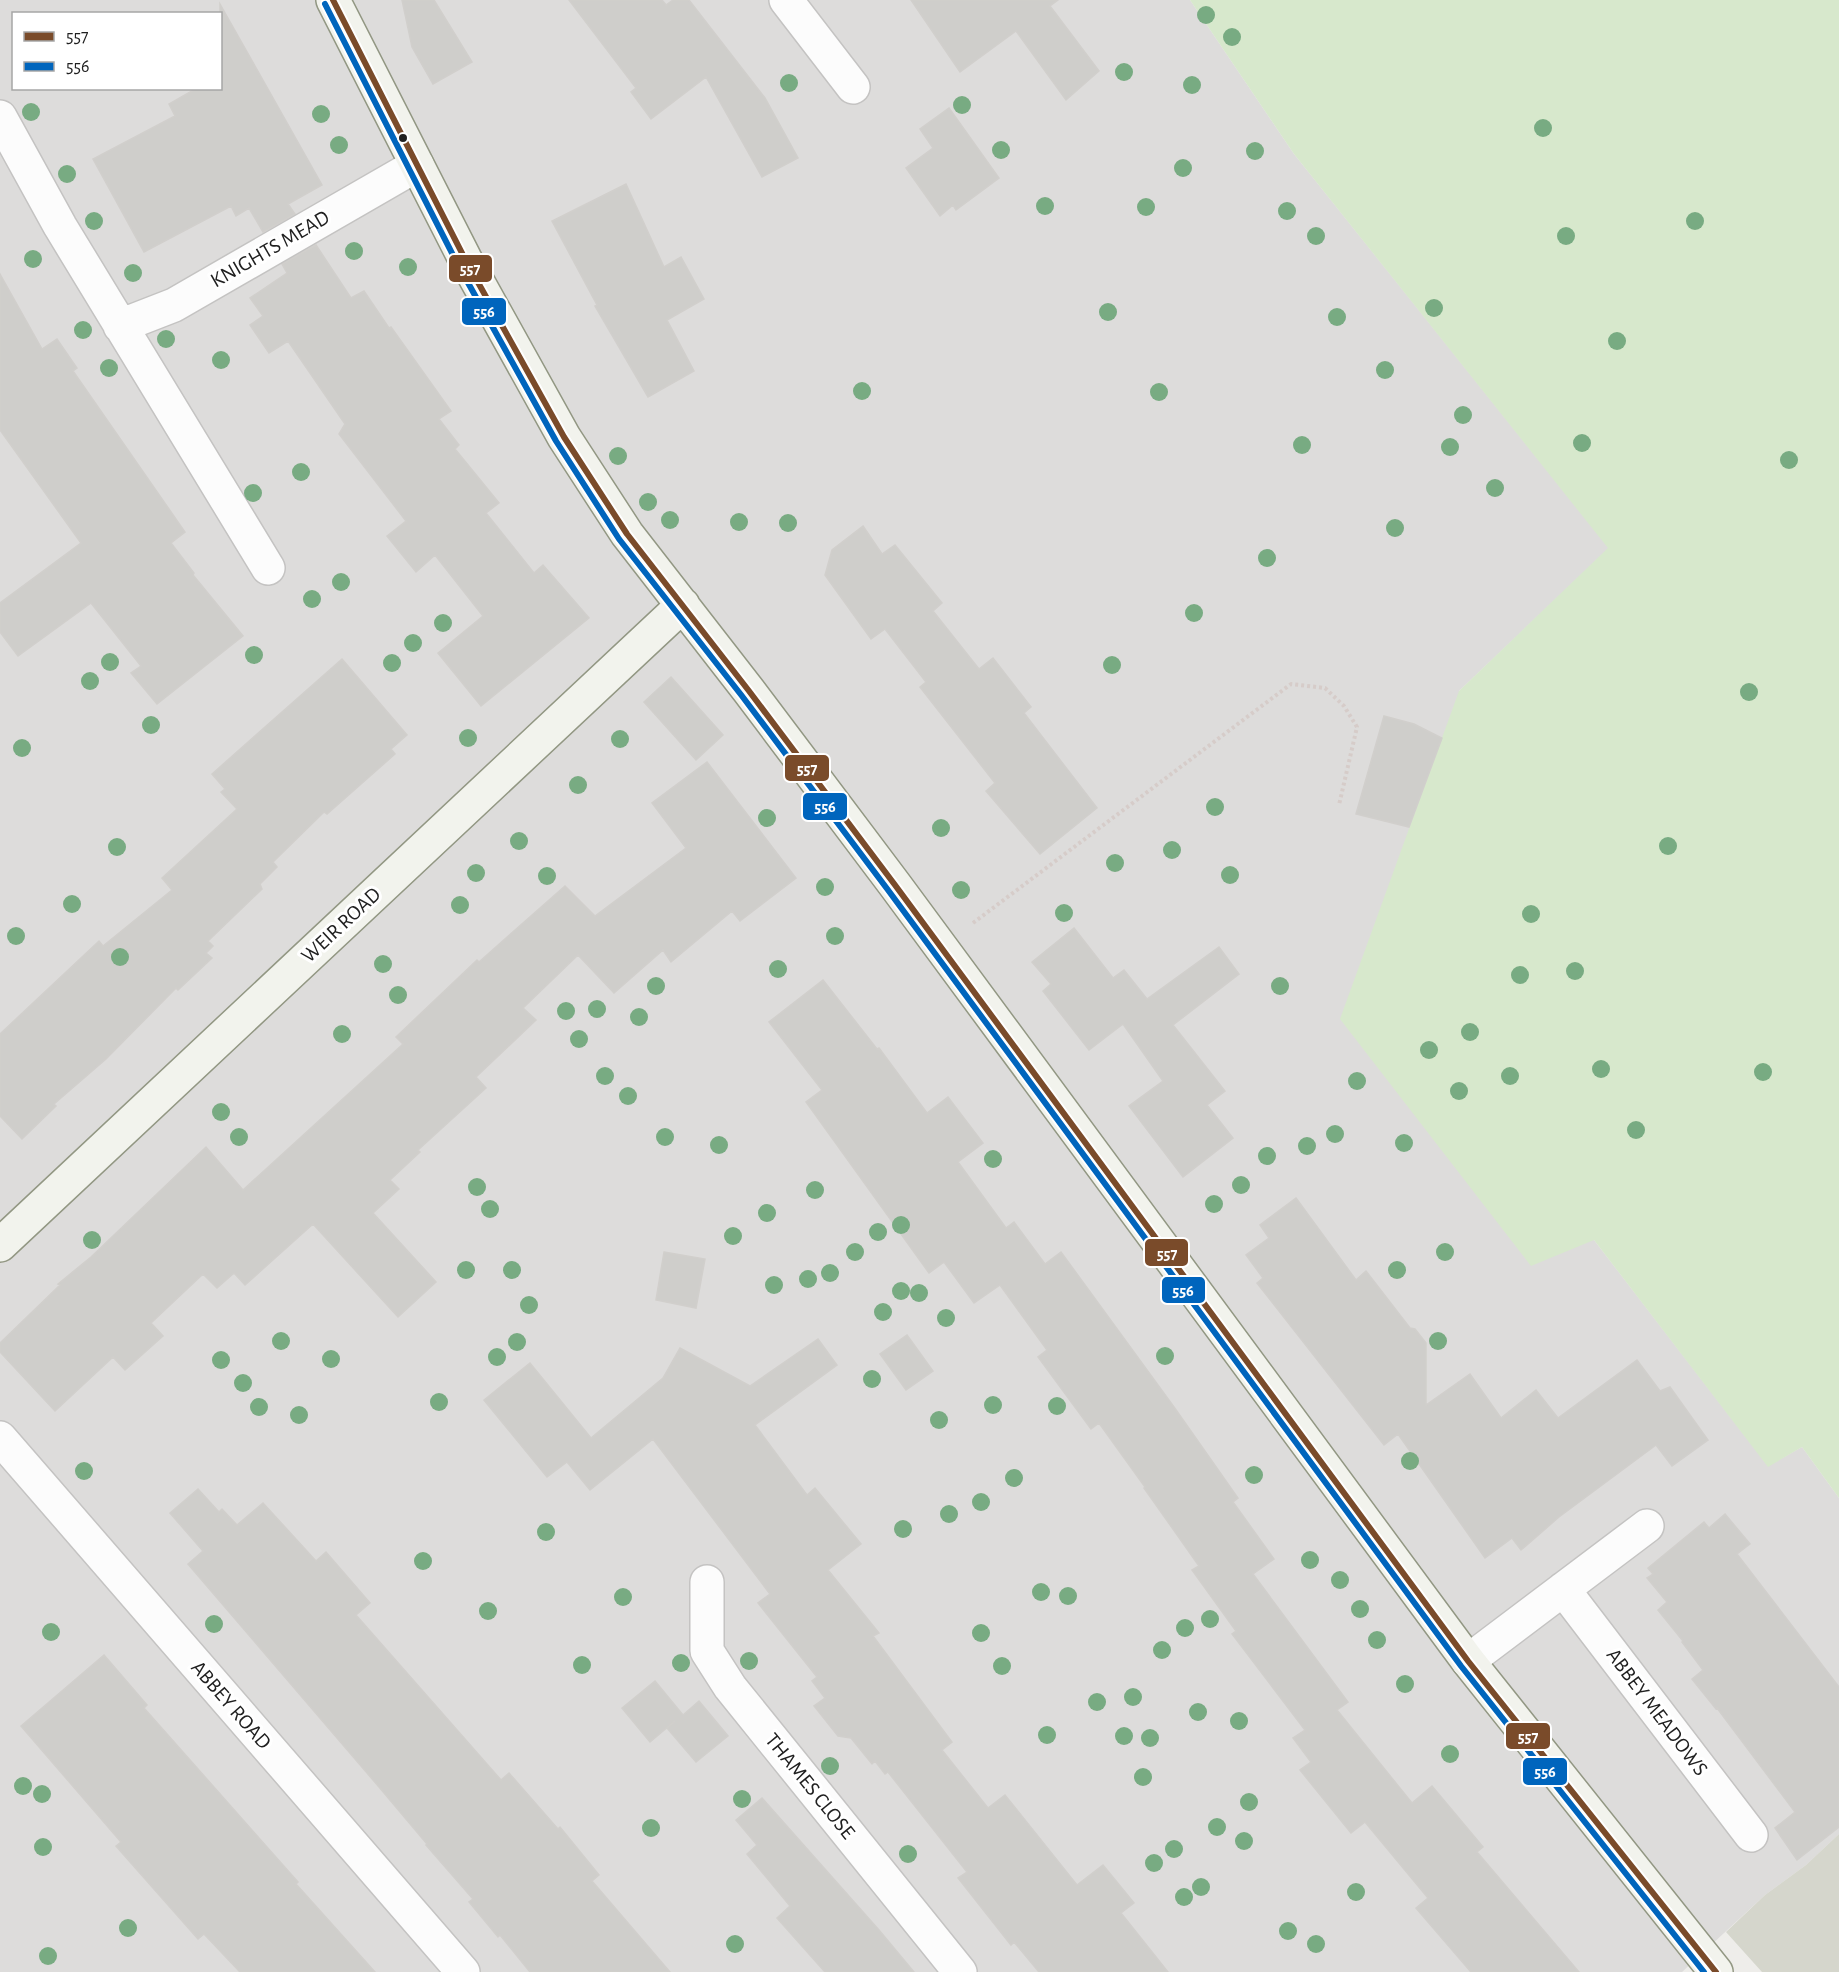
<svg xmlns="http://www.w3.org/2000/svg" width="1839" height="1972" viewBox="0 0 1839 1972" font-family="'Alegreya Sans',sans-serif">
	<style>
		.residential { fill: #dddcdb; fill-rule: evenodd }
		.construction { fill: #d5d6cc }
		.grass { fill: #d7e8cc }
		.building { fill: #cfcecb; stroke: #d1cfcc; stroke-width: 1.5 }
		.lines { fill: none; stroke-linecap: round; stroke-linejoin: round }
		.street-casing { stroke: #c4c3c2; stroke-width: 36 }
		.secondary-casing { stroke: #929783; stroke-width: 36 }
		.path { stroke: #d6ccc9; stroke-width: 4; stroke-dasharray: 3 3; stroke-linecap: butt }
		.street { stroke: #fcfcfc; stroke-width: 33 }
		.secondary { stroke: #f2f3ed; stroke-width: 33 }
		.bus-1-casing { stroke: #fff; stroke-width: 10 }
		.bus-2-casing { stroke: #fff; stroke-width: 10 }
		.bus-1 { stroke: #7a4b2a; stroke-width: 6 }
		.bus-2 { stroke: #0065bd; stroke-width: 6 }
		.tree { fill: #78ab82 }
		.bus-dot { fill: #202020; stroke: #fff; stroke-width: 2 }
		.labels { text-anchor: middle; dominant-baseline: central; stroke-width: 6; stroke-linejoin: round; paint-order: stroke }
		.street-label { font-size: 21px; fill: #202020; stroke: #fff }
		.line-badge { stroke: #fff; stroke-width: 2 }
		.badge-label { font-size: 16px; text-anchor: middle; font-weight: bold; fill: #fff }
	</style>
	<rect width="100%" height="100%" fill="#eeedea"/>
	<path class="residential" d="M0 0H1190L1294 154 1609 548 1459 691 1594 1240 1768 1466 1802 1447 1839 1498V1834L1806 1865 1765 1895 1682 1972H0ZM14 14H220V88H14Z"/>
	<path class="construction" d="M1839 1834V1972H1762L1726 1932 1765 1895 1806 1865Z"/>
	<path class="grass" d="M1190 0H1839V1498L1802 1447 1768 1467 1594 1240 1531 1266 1340 1019 1459 691 1608 548 1294 154Z"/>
	<path class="building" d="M402 0H434L472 62 433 84 412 47Z
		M569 0H662L667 6 666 5 673 0H689L765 98 798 158 762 177 706 77 651 119 631 92 636 88Z
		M911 0H1058L1050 6 1099 71 1066 100 1016 31 960 72Z
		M220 4 322 185 288 204 295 214 263 232 249 208 236 216 231 206 144 252 93 159 175 116 169 104 197 88H220Z
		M949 108 999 178 956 210 953 205 940 216 906 168 933 148 920 129Z
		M626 184 664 267 681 257 704 299 667 320 694 371 648 397 595 306 597 305 552 221Z
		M316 245 351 298 364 291 389 328 391 327 451 411 439 419 459 445 455 449 499 503 486 513 534 573 543 565 589 618 481 706 438 653 483 616 435 555 416 572 387 536 406 521 339 434 345 424 288 341 269 353 250 325 263 316 250 298 287 273 282 264Z
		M0 274 42 349 57 339 77 368 73 371 185 532 171 543 194 573 193 575 243 636 157 704 131 673 141 666 91 603 18 656 0 632V603L81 543 0 430Z
		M863 526 882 554 895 545 942 603 933 611 979 669 993 658 1031 707 1024 713 1097 808 1040 854 986 791 995 783 920 687 926 682 885 629 871 639 825 575 832 550Z
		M342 659 407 735 391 749 395 754 327 814 324 812 273 862 277 867 260 884 262 889 208 941 213 946 206 953 212 958 178 990 176 988 106 1059 54 1104 56 1106 22 1139 0 1116V1034L99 941 103 946 172 890 162 878 237 809 221 792 225 789 212 774Z
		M671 677 723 735 696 760 644 702Z
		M1384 716 1414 724 1442 738 1409 827 1356 814Z
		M707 762 796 878 740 921 732 911 671 962 663 950 614 993 578 955 523 1008 536 1020 476 1077 486 1088 418 1150 420 1152 390 1180 399 1189 373 1213 436 1282 398 1317 313 1224 245 1285 234 1273 217 1288 203 1274 151 1323 163 1336 125 1370 113 1357 55 1411 0 1352V1343L60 1285 58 1284 91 1257 206 1147 243 1190 403 1044 396 1037 477 960 479 962 565 886 595 916 686 848 652 803Z
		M1074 928 1113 978 1124 970 1147 999 1219 947 1239 974 1173 1025 1225 1091 1207 1105 1233 1138 1183 1177 1129 1106 1163 1081 1123 1024 1089 1050 1043 991 1051 984 1032 962Z
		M823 980 877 1049 879 1048 927 1113 948 1097 983 1143 958 1162 1006 1228 1014 1222 1045 1264 1061 1252 1174 1407 1238 1498 1233 1502 1274 1559 1253 1574 1348 1702 1337 1710 1412 1803 1432 1786 1483 1847 1477 1852 1579 1972H1471L1416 1908 1428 1898 1365 1822 1351 1833 1300 1770 1311 1762 1293 1738 1305 1730 1232 1634 1236 1631 1192 1570 1199 1566 1144 1488 1145 1487 1099 1423 1091 1429 1038 1357 1047 1350 1000 1285 974 1303 944 1262 929 1273 806 1102 822 1090 769 1022Z
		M1296 1198 1356 1280 1366 1271 1410 1328 1415 1329 1426 1343V1405L1470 1374 1501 1418 1536 1390 1558 1418 1637 1360 1660 1391 1670 1387 1708 1440 1672 1466 1656 1445 1559 1517 1521 1550 1512 1538 1485 1558 1398 1434 1384 1445 1257 1283 1263 1278 1246 1255 1269 1238 1260 1225Z
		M664 1252 705 1259 696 1308 656 1300Z
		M907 1335 933 1371 906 1390 880 1354Z
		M818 1339 837 1365 755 1425 807 1495 815 1488 861 1544 828 1570 879 1633 873 1636 952 1742 942 1750 988 1808 1005 1795 1077 1885 1103 1865 1134 1903 1121 1913 1168 1972H1039L1014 1942 1011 1945 958 1878 967 1872 888 1772 885 1774 875 1761 872 1764 851 1738 838 1736 814 1706 825 1698 812 1681 817 1677 758 1603 770 1594 653 1439 590 1490 567 1462 547 1477 484 1400 530 1363 591 1438 663 1378 680 1348 750 1386Z
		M198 1489 219 1512 222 1509 237 1525 263 1503 316 1561 326 1552 370 1603 356 1615 501 1780 509 1773 558 1829 560 1827 599 1875 592 1881 670 1972H530L500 1935 498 1937 469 1902 473 1899 426 1845 427 1844 379 1787 188 1564 203 1551 170 1513Z
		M1725 1514 1750 1544 1737 1554 1839 1687V1827L1797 1860 1775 1828 1795 1812 1717 1708 1716 1709 1692 1679 1703 1670 1682 1642 1683 1641 1658 1610 1667 1602 1647 1578 1653 1574 1648 1568 1704 1522 1709 1528Z
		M104 1655 147 1705 144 1708 298 1882 296 1884 375 1972H240L204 1934 198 1939 116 1846 121 1842 21 1726Z
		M655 1681 683 1715 699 1701 728 1736 696 1762 667 1728 675 1721 650 1742 622 1708Z
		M762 1798 879 1930 914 1972H825L777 1918 790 1906 747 1854 757 1845 736 1820Z"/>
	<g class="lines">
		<g class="street-casing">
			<path id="street" d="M786 0 853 87
				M0 117 60 226 268 568
				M120 326 174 305 417 165
				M0 1438 463 1972
				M707 1582V1651L730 1687 960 1972
				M1563 1589 1751 1835
				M1468 1661 1647 1526"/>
		</g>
		<g class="secondary-casing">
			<path id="secondary" d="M333 0 465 259 564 437 627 534 749 691 895 885 1468 1661 1716 1972
				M0 1245 683 605"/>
		</g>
		<path class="path" d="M973 923 1291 684 1325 688 1344 706 1357 727 1339 805"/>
		<use href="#street" class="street"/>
		<use href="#secondary" class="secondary"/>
		<g class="bus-1-casing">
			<path id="bus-1" d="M333 0 465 259 564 437 627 534 749 691 895 885 1468 1661 1716 1972"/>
		</g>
		<g class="bus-2-casing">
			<path id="bus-2" d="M325 4 457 263 556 441 619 539 742 696 888 890 1461 1666 1704 1972"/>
		</g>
		<use href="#bus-1" class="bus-1"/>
		<use href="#bus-2" class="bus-2"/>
	</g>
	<g class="tree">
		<circle cx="1206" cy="15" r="9"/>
		<circle cx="1232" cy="37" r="9"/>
		<circle cx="1124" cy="72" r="9"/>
		<circle cx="789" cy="83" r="9"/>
		<circle cx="1192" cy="85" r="9"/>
		<circle cx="962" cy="105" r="9"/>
		<circle cx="31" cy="112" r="9"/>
		<circle cx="321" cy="114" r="9"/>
		<circle cx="1543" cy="128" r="9"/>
		<circle cx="339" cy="145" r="9"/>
		<circle cx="1001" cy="150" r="9"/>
		<circle cx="1255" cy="151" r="9"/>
		<circle cx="1183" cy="168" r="9"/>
		<circle cx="67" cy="174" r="9"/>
		<circle cx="1045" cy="206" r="9"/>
		<circle cx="1146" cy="207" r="9"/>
		<circle cx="1287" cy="211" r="9"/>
		<circle cx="94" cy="221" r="9"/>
		<circle cx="1695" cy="221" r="9"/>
		<circle cx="1316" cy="236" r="9"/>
		<circle cx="1566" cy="236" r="9"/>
		<circle cx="354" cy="251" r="9"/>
		<circle cx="33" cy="259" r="9"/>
		<circle cx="408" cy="267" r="9"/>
		<circle cx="133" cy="273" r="9"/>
		<circle cx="1434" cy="308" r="9"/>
		<circle cx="1108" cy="312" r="9"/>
		<circle cx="1337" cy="317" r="9"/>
		<circle cx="83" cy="330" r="9"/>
		<circle cx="166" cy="339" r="9"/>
		<circle cx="1617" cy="341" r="9"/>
		<circle cx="221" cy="360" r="9"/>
		<circle cx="109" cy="368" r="9"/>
		<circle cx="1385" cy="370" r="9"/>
		<circle cx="862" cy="391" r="9"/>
		<circle cx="1159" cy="392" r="9"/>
		<circle cx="1463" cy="415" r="9"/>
		<circle cx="1582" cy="443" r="9"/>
		<circle cx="1302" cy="445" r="9"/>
		<circle cx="1450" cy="447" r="9"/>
		<circle cx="618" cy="456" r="9"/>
		<circle cx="1789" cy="460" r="9"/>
		<circle cx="301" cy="472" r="9"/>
		<circle cx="1495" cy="488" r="9"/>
		<circle cx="253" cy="493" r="9"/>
		<circle cx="648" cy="502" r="9"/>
		<circle cx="670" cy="520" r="9"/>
		<circle cx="739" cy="522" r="9"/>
		<circle cx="788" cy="523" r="9"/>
		<circle cx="1395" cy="528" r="9"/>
		<circle cx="1267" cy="558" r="9"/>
		<circle cx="341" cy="582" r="9"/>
		<circle cx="312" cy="599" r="9"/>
		<circle cx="1194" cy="613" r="9"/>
		<circle cx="443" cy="623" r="9"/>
		<circle cx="413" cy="643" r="9"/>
		<circle cx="254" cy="655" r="9"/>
		<circle cx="110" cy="662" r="9"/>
		<circle cx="392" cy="663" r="9"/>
		<circle cx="1112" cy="665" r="9"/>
		<circle cx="90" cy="681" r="9"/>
		<circle cx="1749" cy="692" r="9"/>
		<circle cx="151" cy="725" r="9"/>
		<circle cx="468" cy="738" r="9"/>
		<circle cx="620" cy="739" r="9"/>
		<circle cx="22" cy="748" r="9"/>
		<circle cx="578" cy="785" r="9"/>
		<circle cx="1215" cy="807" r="9"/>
		<circle cx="767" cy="818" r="9"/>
		<circle cx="941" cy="828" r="9"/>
		<circle cx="519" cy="841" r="9"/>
		<circle cx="1668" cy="846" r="9"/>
		<circle cx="117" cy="847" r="9"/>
		<circle cx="1172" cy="850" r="9"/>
		<circle cx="1115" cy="863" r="9"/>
		<circle cx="476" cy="873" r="9"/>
		<circle cx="1230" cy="875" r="9"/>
		<circle cx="547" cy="876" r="9"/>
		<circle cx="825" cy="887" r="9"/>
		<circle cx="961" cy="890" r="9"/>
		<circle cx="72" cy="904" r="9"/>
		<circle cx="460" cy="905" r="9"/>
		<circle cx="1064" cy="913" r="9"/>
		<circle cx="1531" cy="914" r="9"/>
		<circle cx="16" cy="936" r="9"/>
		<circle cx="835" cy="936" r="9"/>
		<circle cx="120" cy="957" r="9"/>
		<circle cx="383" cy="964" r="9"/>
		<circle cx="778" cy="969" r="9"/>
		<circle cx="1575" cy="971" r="9"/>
		<circle cx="1520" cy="975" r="9"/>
		<circle cx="656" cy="986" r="9"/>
		<circle cx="1280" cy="986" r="9"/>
		<circle cx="398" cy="995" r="9"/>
		<circle cx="597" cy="1009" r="9"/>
		<circle cx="566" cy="1011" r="9"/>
		<circle cx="639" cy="1017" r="9"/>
		<circle cx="1470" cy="1032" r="9"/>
		<circle cx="342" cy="1034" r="9"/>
		<circle cx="579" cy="1039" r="9"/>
		<circle cx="1429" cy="1050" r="9"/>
		<circle cx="1601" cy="1069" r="9"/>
		<circle cx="1763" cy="1072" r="9"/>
		<circle cx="605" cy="1076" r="9"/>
		<circle cx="1510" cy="1076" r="9"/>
		<circle cx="1357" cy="1081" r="9"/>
		<circle cx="1459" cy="1091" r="9"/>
		<circle cx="628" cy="1096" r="9"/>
		<circle cx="221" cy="1112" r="9"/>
		<circle cx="1636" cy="1130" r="9"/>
		<circle cx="1335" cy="1134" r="9"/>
		<circle cx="239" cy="1137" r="9"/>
		<circle cx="665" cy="1137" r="9"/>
		<circle cx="1404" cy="1143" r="9"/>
		<circle cx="719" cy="1145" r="9"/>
		<circle cx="1307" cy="1146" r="9"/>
		<circle cx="1267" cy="1156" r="9"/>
		<circle cx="993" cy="1159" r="9"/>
		<circle cx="1241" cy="1185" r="9"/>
		<circle cx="477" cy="1187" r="9"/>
		<circle cx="815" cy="1190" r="9"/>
		<circle cx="1214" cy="1204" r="9"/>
		<circle cx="490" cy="1209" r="9"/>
		<circle cx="767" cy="1213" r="9"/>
		<circle cx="901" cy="1225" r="9"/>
		<circle cx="878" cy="1232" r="9"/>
		<circle cx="733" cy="1236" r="9"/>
		<circle cx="92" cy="1240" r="9"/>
		<circle cx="855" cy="1252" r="9"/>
		<circle cx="1445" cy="1252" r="9"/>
		<circle cx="466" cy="1270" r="9"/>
		<circle cx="512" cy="1270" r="9"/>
		<circle cx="1397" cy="1270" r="9"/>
		<circle cx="830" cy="1273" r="9"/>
		<circle cx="808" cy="1279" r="9"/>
		<circle cx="774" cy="1285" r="9"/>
		<circle cx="901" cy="1291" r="9"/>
		<circle cx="919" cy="1293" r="9"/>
		<circle cx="529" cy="1305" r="9"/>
		<circle cx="883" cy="1312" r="9"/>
		<circle cx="946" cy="1318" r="9"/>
		<circle cx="281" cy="1341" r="9"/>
		<circle cx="1438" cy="1341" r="9"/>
		<circle cx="517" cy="1342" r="9"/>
		<circle cx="1165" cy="1356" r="9"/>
		<circle cx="497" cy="1357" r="9"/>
		<circle cx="331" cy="1359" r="9"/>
		<circle cx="221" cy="1360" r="9"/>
		<circle cx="872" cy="1379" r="9"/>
		<circle cx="243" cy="1383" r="9"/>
		<circle cx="439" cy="1402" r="9"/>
		<circle cx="993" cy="1405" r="9"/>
		<circle cx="1057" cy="1406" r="9"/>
		<circle cx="259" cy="1407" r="9"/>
		<circle cx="299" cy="1415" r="9"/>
		<circle cx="939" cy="1420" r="9"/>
		<circle cx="1410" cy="1461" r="9"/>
		<circle cx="84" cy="1471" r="9"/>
		<circle cx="1254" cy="1475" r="9"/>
		<circle cx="1014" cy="1478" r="9"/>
		<circle cx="981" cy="1502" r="9"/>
		<circle cx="949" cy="1514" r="9"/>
		<circle cx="903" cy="1529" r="9"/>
		<circle cx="546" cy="1532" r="9"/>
		<circle cx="1310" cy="1560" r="9"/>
		<circle cx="423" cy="1561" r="9"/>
		<circle cx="1340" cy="1580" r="9"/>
		<circle cx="1041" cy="1592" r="9"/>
		<circle cx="1068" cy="1596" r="9"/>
		<circle cx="623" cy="1597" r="9"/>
		<circle cx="1360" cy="1609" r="9"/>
		<circle cx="488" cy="1611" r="9"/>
		<circle cx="1210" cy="1619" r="9"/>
		<circle cx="214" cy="1624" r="9"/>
		<circle cx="1185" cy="1628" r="9"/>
		<circle cx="51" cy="1632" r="9"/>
		<circle cx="981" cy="1633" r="9"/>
		<circle cx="1377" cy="1640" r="9"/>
		<circle cx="1162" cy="1650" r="9"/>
		<circle cx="749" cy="1661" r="9"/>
		<circle cx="681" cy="1663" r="9"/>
		<circle cx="582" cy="1665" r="9"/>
		<circle cx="1002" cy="1666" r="9"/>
		<circle cx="1405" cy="1684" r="9"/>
		<circle cx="1133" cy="1697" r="9"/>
		<circle cx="1097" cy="1702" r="9"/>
		<circle cx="1198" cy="1712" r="9"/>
		<circle cx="1239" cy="1721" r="9"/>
		<circle cx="1047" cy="1735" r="9"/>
		<circle cx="1124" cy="1736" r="9"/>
		<circle cx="1150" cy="1738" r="9"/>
		<circle cx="1450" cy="1754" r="9"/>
		<circle cx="830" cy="1766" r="9"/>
		<circle cx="1143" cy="1777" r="9"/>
		<circle cx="23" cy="1786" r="9"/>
		<circle cx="42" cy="1794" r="9"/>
		<circle cx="742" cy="1799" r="9"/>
		<circle cx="1249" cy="1802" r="9"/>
		<circle cx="1217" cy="1827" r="9"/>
		<circle cx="651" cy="1828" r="9"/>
		<circle cx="1244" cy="1841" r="9"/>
		<circle cx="43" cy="1847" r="9"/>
		<circle cx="1174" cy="1849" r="9"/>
		<circle cx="908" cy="1854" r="9"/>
		<circle cx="1154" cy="1863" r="9"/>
		<circle cx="1201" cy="1887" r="9"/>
		<circle cx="1356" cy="1892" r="9"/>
		<circle cx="1184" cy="1897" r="9"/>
		<circle cx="128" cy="1928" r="9"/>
		<circle cx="1288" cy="1931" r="9"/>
		<circle cx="735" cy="1944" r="9"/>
		<circle cx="1316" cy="1944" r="9"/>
		<circle cx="48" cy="1956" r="9"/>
	</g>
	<circle class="bus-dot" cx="403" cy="138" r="5"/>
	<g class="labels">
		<g class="street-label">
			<text transform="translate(270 249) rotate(-30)">KNIGHTS MEAD</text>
			<text transform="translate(341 925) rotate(-43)">WEIR ROAD</text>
			<text transform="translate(231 1705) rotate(49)">ABBEY ROAD</text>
			<text transform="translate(1657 1712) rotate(53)">ABBEY MEADOWS</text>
			<text transform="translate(810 1786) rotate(51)">THAMES CLOSE</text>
		</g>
	</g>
	<g class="line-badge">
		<rect x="448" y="254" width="45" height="29" rx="6" fill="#7a4b2a"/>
		<rect x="461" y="297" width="46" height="29" rx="6" fill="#0065bd"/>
		<rect x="784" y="754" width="46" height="28" rx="6" fill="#7a4b2a"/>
		<rect x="802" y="792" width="46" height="29" rx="6" fill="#0065bd"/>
		<rect x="1144" y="1238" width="45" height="29" rx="6" fill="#7a4b2a"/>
		<rect x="1161" y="1276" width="45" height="28" rx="6" fill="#0065bd"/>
		<rect x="1505" y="1722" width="46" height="28" rx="6" fill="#7a4b2a"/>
		<rect x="1522" y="1757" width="46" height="29" rx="6" fill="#0065bd"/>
	</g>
	<g class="badge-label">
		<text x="470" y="274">557</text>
		<text x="484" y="317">556</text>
		<text x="807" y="774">557</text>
		<text x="825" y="812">556</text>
		<text x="1167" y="1259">557</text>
		<text x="1183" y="1296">556</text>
		<text x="1528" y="1742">557</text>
		<text x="1545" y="1777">556</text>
	</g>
	<rect x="12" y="12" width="210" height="78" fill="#ffffff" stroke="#a6a6a6" stroke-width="1.5"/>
	<rect x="24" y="32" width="30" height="9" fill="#7a4b2a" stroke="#a6a6a6" stroke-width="1.5"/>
	<text x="66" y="42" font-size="18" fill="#202020">557</text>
	<rect x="24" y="62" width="30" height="9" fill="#0065bd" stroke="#a6a6a6" stroke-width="1.5"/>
	<text x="66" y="72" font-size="18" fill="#202020">556</text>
</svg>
